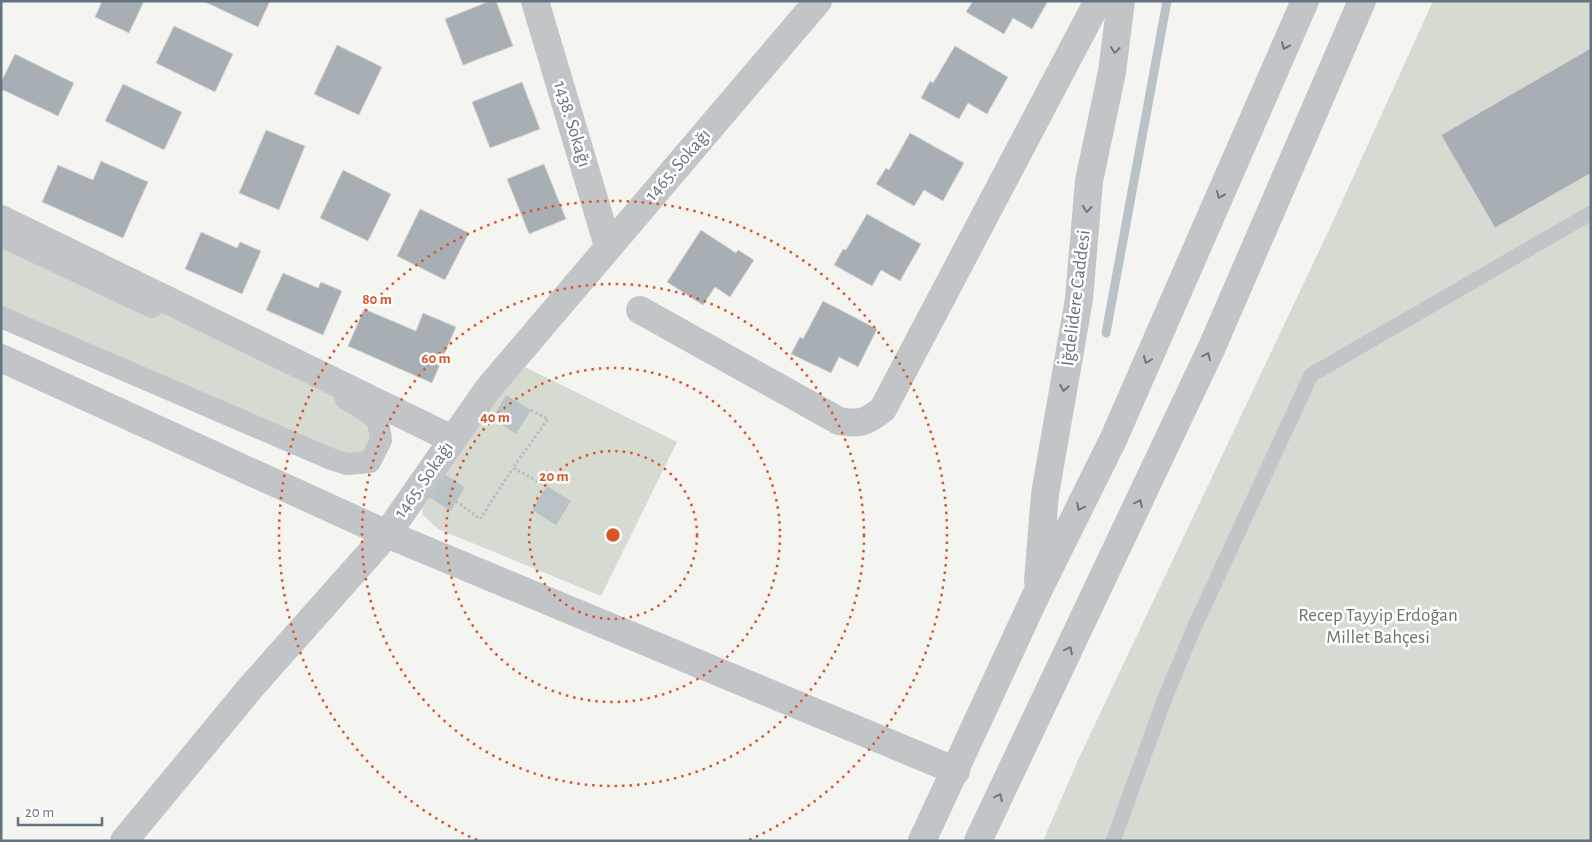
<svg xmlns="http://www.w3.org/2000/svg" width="1592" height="842" viewBox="0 0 1592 842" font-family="'Alegreya Sans',sans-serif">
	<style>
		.green { fill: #d5dbd1 }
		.water { fill: #b9c3c7 }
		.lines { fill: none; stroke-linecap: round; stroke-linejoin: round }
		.stream { stroke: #b9c3c7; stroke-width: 9 }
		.building { fill: #a8afb4; stroke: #d5d5d3 }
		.path { stroke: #bbbdbf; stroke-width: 3; stroke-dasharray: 2.5 2.5; stroke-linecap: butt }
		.service { stroke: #c2c5c8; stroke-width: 15 }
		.pedestrian { stroke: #c2c5c8; stroke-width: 22 }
		.minor { stroke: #c2c5c8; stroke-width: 28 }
		.tertiary { stroke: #c2c5c8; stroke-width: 28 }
		.oneway { stroke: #697784 }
		.ring { fill: none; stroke: #d9552b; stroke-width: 2.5; stroke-dasharray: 2.5 5 }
		.labels { text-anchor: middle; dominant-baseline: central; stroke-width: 5; stroke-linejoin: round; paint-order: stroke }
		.street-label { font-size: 19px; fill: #647380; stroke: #fff }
		.park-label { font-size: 19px; fill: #677763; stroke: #fff }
		.centre { fill: #d9552b; stroke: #fff; stroke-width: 2.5 }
		.ring-label { font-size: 15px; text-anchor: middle; font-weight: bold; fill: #d9552b; stroke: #fff; stroke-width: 5; stroke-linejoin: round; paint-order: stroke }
	</style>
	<rect width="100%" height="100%" fill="#f4f4f0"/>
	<path class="green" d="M1433 1H1591V841H1043L1078 760 1336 215Z
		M1 236 359 406 381 440 347 464 1 317Z
		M521 365 677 442 601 596 438 529 423 515 421 500Z"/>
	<path class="water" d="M506 395 531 410 516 434 492 419Z
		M441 472 465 487 451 511 427 496Z
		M547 486 571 501 556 525 532 510Z"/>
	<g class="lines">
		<path class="stream" d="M1106 333 1167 1"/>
	</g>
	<path class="building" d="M102 1H144L129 33 95 17Z
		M203 1H270L258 27Z
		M490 1H496L513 46 463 65 445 19Z
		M973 1H1048L1032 29 1013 18 1004 34 966 12Z
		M174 26 233 54 215 92 156 63Z
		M337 45 382 67 359 115 314 94Z
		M955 46 1008 77 987 114 968 103 959 119 921 98 930 81 933 83Z
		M1591 48V173L1495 228 1441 135Z
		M15 54 74 83 58 116 1 89V82Z
		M522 82 540 129 490 148 472 102Z
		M123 84 182 112 164 150 105 121Z
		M266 130 305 146 279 210 239 193Z
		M910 133 964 163 943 201 924 190 914 206 876 184 886 168 889 170Z
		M101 161 148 182 123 238 42 202 58 165 93 180Z
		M544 164 566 219 529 234 507 179Z
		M343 170 391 194 368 241 320 218Z
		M420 209 469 233 445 280 397 256Z
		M867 214 921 244 900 281 881 270 872 286 834 265 843 249 846 250Z
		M701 230 736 253 738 250 754 260 730 297 715 287 703 305 667 282Z
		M201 232 237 248 240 242 261 251 242 294 185 269Z
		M283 273 318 288 321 282 342 291 323 335 266 310Z
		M823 301 877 329 858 367 839 357 831 373 791 354 800 337 803 339Z
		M364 309 416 331 423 313 456 327 432 383 348 346Z"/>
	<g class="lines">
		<path class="path" d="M531 410 548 419 513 468 547 486
			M456 501 480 519 513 468"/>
		<path class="service" d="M1113 841 1163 703 1194 628 1311 375 1591 213"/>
		<path class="pedestrian" d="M1 236 152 307
			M1 317 331 459 347 464 370 462 381 440 378 420 359 406 346 399"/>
		<path class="minor" d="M535 1 608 246
			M1 219 452 439
			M640 310 839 421C859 425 867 422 883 409L1098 1
			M1 358 387 534 956 771
			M124 841 252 686 387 534 488 389 818 1"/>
		<path class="tertiary" d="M1038 581 1045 494 1079 299 1089 181 1112 72 1121 1
			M922 841 1036 595 1113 440 1305 1
			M978 841 1212 347 1362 1"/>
	</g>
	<defs><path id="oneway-chevron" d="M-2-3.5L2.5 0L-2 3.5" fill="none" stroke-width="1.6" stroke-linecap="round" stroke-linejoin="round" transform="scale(1.25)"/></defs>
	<g class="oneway">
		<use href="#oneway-chevron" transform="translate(1285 46) rotate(114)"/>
		<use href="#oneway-chevron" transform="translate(1115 50) rotate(97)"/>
		<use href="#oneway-chevron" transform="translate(1220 195) rotate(114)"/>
		<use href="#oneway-chevron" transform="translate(1087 209) rotate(95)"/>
		<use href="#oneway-chevron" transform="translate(1207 356) rotate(-65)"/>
		<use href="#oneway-chevron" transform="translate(1147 360) rotate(113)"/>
		<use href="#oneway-chevron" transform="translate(1064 388) rotate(100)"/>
		<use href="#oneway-chevron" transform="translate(1139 503) rotate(-65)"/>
		<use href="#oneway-chevron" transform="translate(1080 507) rotate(116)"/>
		<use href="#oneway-chevron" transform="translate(1069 650) rotate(-64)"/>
		<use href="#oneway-chevron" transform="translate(999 797) rotate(-64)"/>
	</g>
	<g class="ring">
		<circle cx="613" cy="535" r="84"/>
		<circle cx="613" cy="535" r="167"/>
		<circle cx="613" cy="535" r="251"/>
		<path d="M477 840A334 334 0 1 1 749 840"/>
	</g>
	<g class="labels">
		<g class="street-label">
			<text transform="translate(572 124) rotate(73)">1438. Sokağı</text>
			<text transform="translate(678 165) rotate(-49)">1465. Sokağı</text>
			<text transform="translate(1076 298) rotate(-83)">İğdelidere Caddesi</text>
			<text transform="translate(424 480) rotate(-55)">1465. Sokağı</text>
		</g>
		<g class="park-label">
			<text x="1378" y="615">Recep Tayyip Erdoğan<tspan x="1378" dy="22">Millet Bahçesi</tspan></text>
		</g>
	</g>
	<circle cx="613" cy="535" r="8" class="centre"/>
	<g class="ring-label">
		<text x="377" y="304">80 m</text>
		<text x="436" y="363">60 m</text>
		<text x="495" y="422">40 m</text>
		<text x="554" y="481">20 m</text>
	</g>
	<rect width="1592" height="842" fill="none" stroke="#647380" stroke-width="5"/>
	<path d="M18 817v8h84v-8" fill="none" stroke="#647380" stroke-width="2.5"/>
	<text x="25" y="817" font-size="15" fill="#647380" stroke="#ffffff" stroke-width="4" paint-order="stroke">20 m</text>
</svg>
